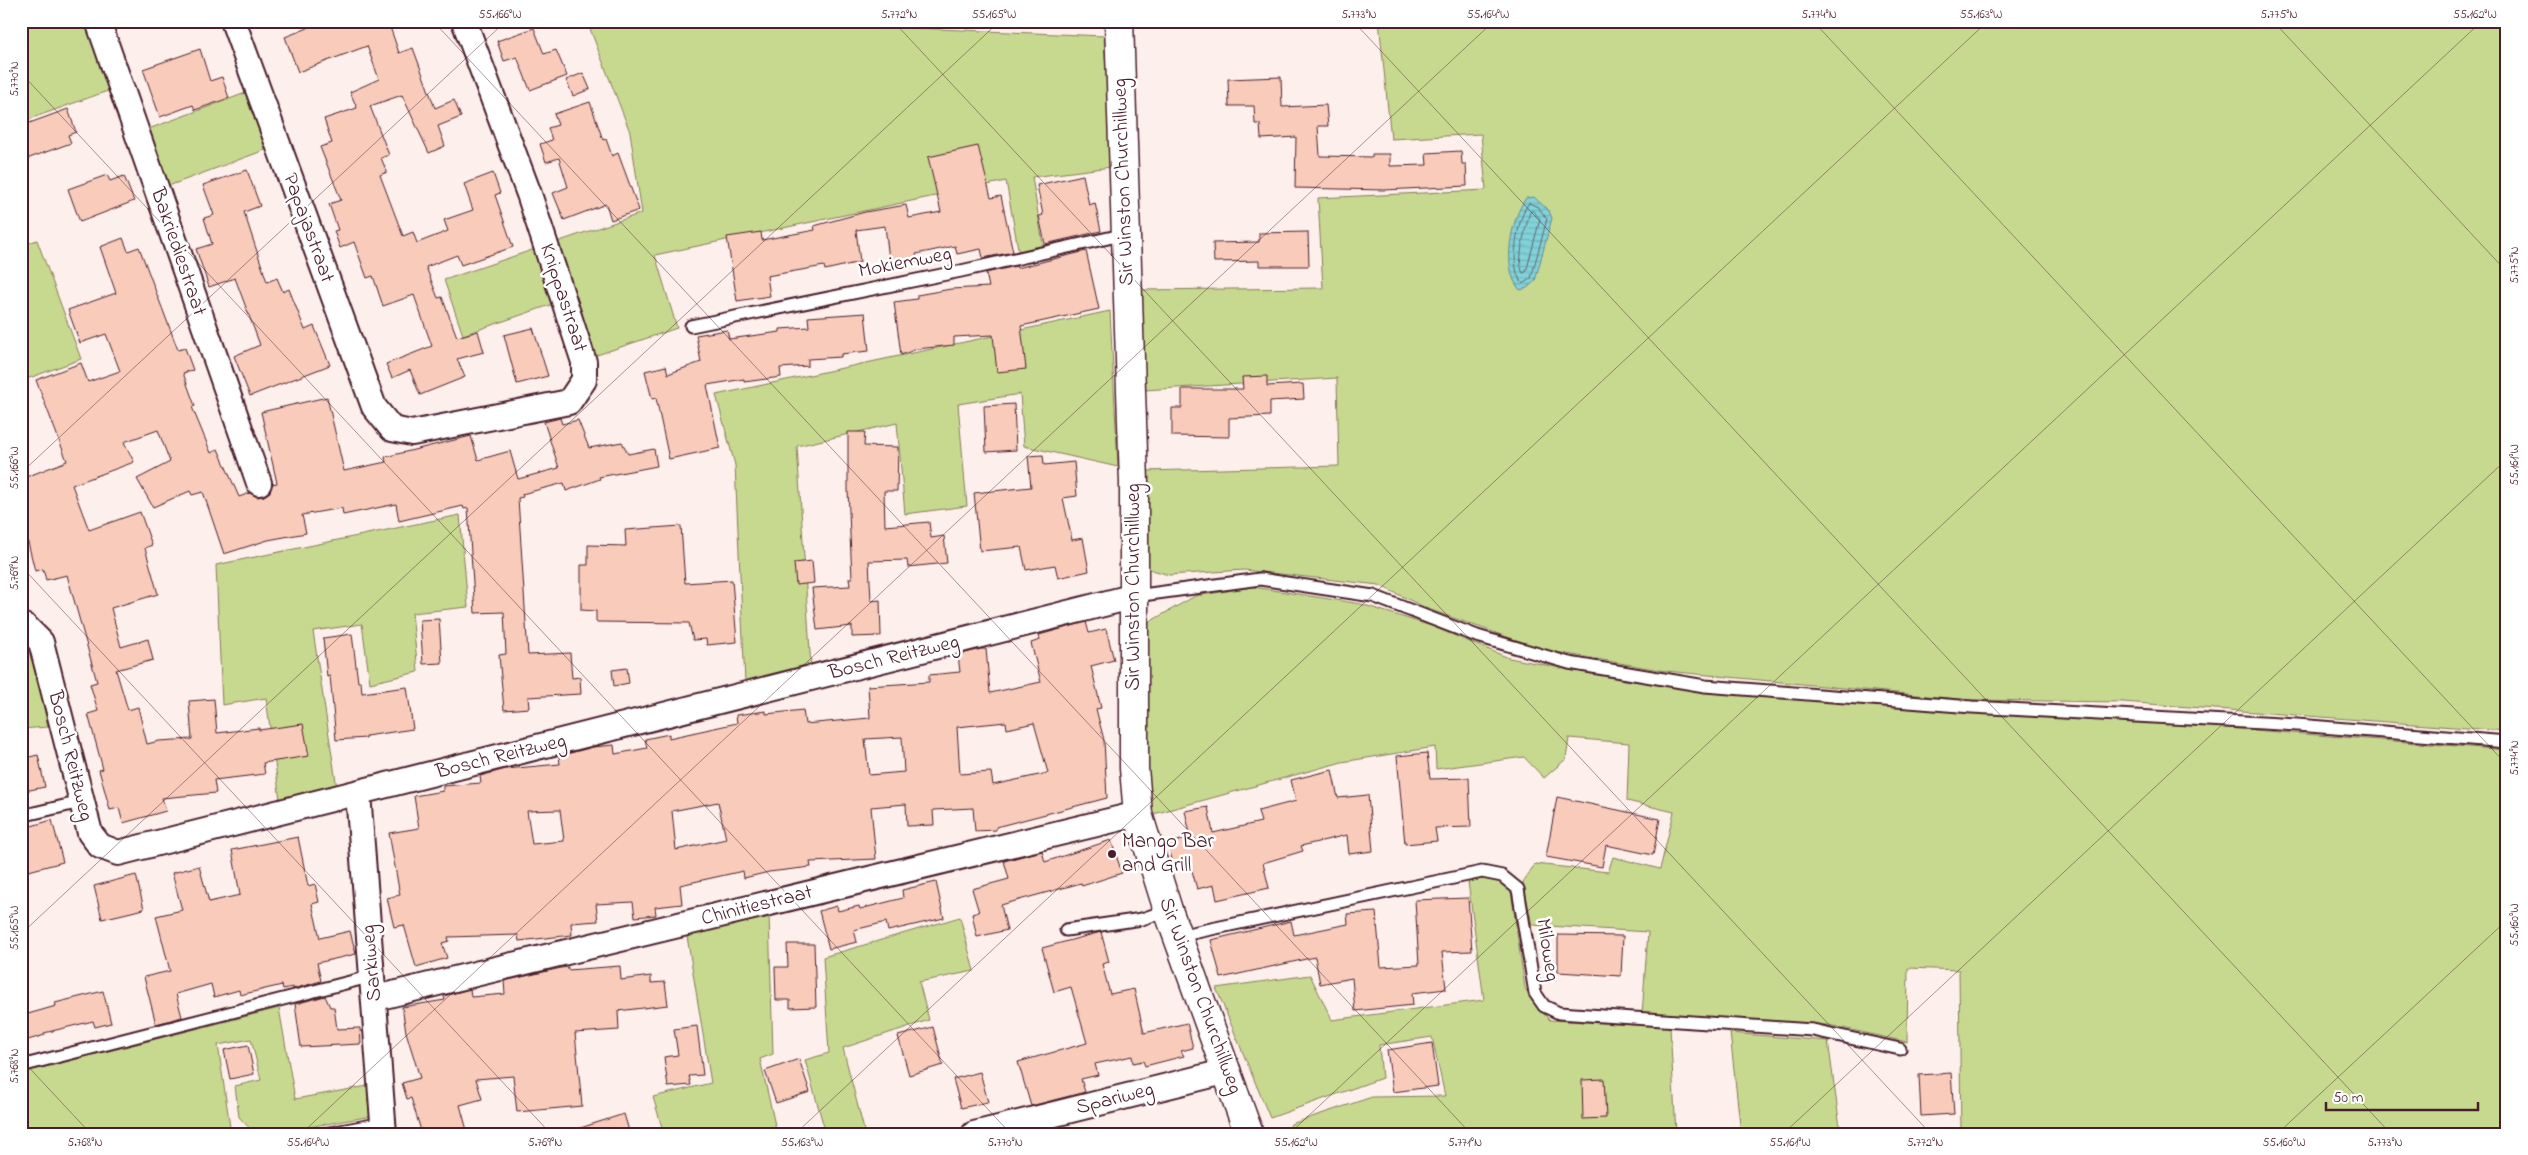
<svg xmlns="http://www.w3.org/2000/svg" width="2528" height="1155" viewBox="0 0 2528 1155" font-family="'Indie Flower',sans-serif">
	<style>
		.green { fill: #c7d98e; stroke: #887c5c }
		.water { fill: url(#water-rules); stroke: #6b8a93 }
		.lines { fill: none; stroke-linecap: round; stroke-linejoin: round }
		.shore { stroke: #606771; stroke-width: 1 }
		.building { fill: #f8cbbb; stroke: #4a1f2b; fill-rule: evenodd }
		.service-casing { stroke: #4a1f2b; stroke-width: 15 }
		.minor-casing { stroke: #4a1f2b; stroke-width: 28 }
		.tertiary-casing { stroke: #4a1f2b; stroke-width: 31 }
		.service { stroke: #fff; stroke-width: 11 }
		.minor { stroke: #fff; stroke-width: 24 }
		.tertiary { stroke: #fff; stroke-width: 28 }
		.ticks { fill: none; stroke: #4a1f2b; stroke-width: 1; stroke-opacity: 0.45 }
		.poi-dot { fill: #4a1f2b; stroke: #fff; stroke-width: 2 }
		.labels { text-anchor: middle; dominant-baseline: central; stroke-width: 5; stroke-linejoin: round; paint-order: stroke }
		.street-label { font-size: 21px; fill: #4a1f2b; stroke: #fff }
		.poi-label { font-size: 21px; fill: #4a1f2b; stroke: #fff; text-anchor: start }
		.neatline { fill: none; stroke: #4a1f2b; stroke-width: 2 }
		.ticks-label { font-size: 12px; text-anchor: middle; fill: #4a1f2b }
	</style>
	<defs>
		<pattern id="water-rules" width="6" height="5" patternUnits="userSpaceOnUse" patternTransform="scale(1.25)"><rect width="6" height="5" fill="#81d2d9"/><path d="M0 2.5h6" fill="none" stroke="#71b4ba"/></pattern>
	</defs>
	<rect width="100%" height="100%" fill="#fdefeb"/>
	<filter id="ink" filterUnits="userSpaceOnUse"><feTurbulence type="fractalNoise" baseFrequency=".02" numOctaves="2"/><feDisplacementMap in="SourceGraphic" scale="10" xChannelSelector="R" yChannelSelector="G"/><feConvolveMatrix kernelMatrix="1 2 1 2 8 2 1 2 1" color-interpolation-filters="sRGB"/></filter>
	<g filter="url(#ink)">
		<path class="green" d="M21 21H93L116 88 21 122Z
			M587 21H606L607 26 672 21H889L890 27 1104 36 1111 167 1032 177 1044 250 1019 254 1006 181 655 255 677 328 588 358 551 244 642 213 630 132Z
			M1379 21H2507V731L2123 702 1969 700 1666 671 1544 650 1428 609 1379 585 1244 570 1169 575 1149 569 1146 561 1145 471 1339 466 1337 378 1144 390 1139 290 1323 288 1318 198 1486 190 1481 134 1391 139Z
			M251 91 273 147 163 188 143 131Z
			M37 240 81 359 21 381V246Z
			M541 247 559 302 463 335 444 280Z
			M1110 311 1118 467 1024 446 1020 394 958 404 967 506 905 514 897 423 797 446 811 668 745 683 735 465 716 395Z
			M460 515 468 607 412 613 418 672 370 683 362 624 313 631 337 788 280 800 266 698 222 705 216 565Z
			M1253 587 1361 604 1431 626 1509 658 1630 681 2507 750V1134H1961L1959 970 1908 968 1907 1042 1829 1025 1642 1014 1648 932 1532 925 1523 882 1535 864 1608 872 1613 857 1660 869 1674 812 1627 801 1629 743 1569 738 1566 759 1544 778 1524 757 1436 769 1435 747 1342 762 1150 815 1145 800 1144 625 1195 596Z
			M21 641 32 649 48 727 21 729Z
			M1482 879 1499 881 1511 891 1525 988 1535 1005 1550 1020 1670 1027 1676 1134H1287L1291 1124 1372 1097 1445 1096 1432 1037 1379 1045 1382 1078 1270 1118 1216 988 1310 975 1332 1020 1484 1000 1468 882Z
			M769 914 773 1054 760 1059 777 1134H664L653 1097 711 1083 686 930Z
			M960 917 974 971 919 982 929 1020 843 1048 865 1134H826L805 1060 829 1053 823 957Z
			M279 1008 295 1099 368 1086 372 1116 268 1134H255L239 1117 235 1086 261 1080 251 1039 218 1045 231 1134H21V1073Z
			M1730 1033 1828 1041 1841 1134H1741Z"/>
		<path class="water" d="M1534 197 1549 211 1552 218 1535 281 1527 288 1520 290C1501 270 1511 218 1526 198Z"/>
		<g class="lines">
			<path class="shore" d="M1529 203 1538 207 1547 219 1531 278 1523 284C1508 271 1517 217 1529 203Z
				M1533 211 1540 219 1526 272 1523 273C1516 263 1526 225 1530 212Z"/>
		</g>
		<path class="building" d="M306 21H388L399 53 413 48 435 108 454 100 461 117 438 126 445 146 429 153 402 95 370 106 389 155 381 158 387 172 380 175 403 236 413 232 417 243 448 231 444 220 473 210 464 184 493 173 500 193 495 195 513 247 461 265 457 255 426 267 438 298 442 297 457 337 478 331 484 352 457 359 465 377 420 395 410 370 392 378 386 364 432 346 414 295 383 306 373 276 367 278 354 242 340 248 334 231 338 230 329 204 341 200 320 147 332 143 324 119 357 108 350 92 379 79 367 46 298 72 285 37 308 28Z
			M534 28 544 54 556 50 567 76 530 90 517 57 504 61 497 41Z
			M200 49 210 81 222 77 229 98 195 110 193 105 160 117 143 69Z
			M583 73 590 89 573 96 566 80Z
			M1281 77 1282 107 1326 105 1328 126H1318L1320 156 1372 157V154H1390V166L1427 165 1426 153 1461 151 1462 164H1466L1467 186 1384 190 1295 188 1296 137 1261 139 1260 124H1255L1254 106H1229L1228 79Z
			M590 102 603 140 606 139 612 156 618 153 639 210 611 220 606 204 564 220 553 193 568 187 559 158 546 162 540 144 552 140 548 128 558 125 554 114Z
			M68 109 76 132 68 135 71 143 21 161V134L27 133 24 125Z
			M978 146 991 198 1001 196 1013 252 983 258 981 249 957 254 955 246 916 254 918 261 890 267 885 226 856 230 860 262 825 270 824 266 767 276 770 296 737 301 727 237 761 232 762 240 815 230 814 226 865 212 906 205 909 218 941 212 928 157Z
			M247 170 260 206 244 212 267 282 277 278 283 292 289 289 305 330 314 326 330 365 250 396 234 356 260 345 235 278 209 287 196 249 212 244 204 218 214 215 203 185Z
			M107 175 110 181 124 176 134 201 80 222 68 189Z
			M1083 175 1089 205 1095 203 1101 231 1045 244 1039 216 1043 215 1037 185Z
			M1308 232 1309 266H1259V261L1214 262 1213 243 1259 242V233Z
			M123 238 128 251 139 247 178 350 185 348 193 370 183 373 195 406 192 407 211 453 218 449 239 497 250 493 257 497 264 496 270 492 272 484 277 483 261 412 327 397 344 471 386 462 385 457 471 436 478 460 510 451 518 479 559 468 544 422 560 418 562 424 578 420 589 448 622 442 628 454 654 449 657 466 599 477 600 479 566 491 564 483 522 494 523 497 518 498 528 655 570 653 572 678 580 677 581 694 528 697 529 708 504 710 499 655 506 654 504 612 475 613 468 508 464 509 463 506 399 521 396 504 343 515 342 508 302 515 306 533 268 540 224 554 203 492 192 495 190 491 153 507 137 479 170 462 158 430 124 442 134 462 72 485 89 530 140 512 152 545 145 548 158 594 111 608 121 647 148 639 153 660 116 670 128 710 138 707 147 744 159 741 192 739 189 701 214 699 217 733 259 728V730L303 724 309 756 263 763 265 774 214 780 216 793 162 798 166 811 123 823 119 808 110 810 99 770 103 769 88 714 98 711 90 684 97 682 67 575 46 580 43 569 35 571 21 514V479L67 461 36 380 81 363 88 382 120 371 106 334 80 343 68 310 116 293 100 247Z
			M1086 251 1099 309 1021 326 1026 369 997 372 993 335 954 337V345L917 349 901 355 894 302 917 299V295L951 289 989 287 986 273 1016 266 1017 268Z
			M865 313 869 351 841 354V357L808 359V366L780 368 781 377 744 382V379L707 385 720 448 669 459 656 398 652 399 645 371 666 366 668 374 701 362 696 335 727 330 729 339 780 332V329L809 327 808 317Z
			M533 328 548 376 517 384 504 335Z
			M1267 376V386L1303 384 1304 399 1270 401V416L1229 418V437L1172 436V408H1182V389H1243L1242 377Z
			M1014 404 1016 450 986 452 984 406Z
			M848 432H865L864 446 898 447 897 491H884L885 526 929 522 931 538 944 536 947 563 908 567 907 560 869 561 871 601 880 600 881 636 852 637V626L817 630 812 588 850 586 849 578H852L848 490Z
			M1043 455 1044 465 1074 462 1077 496 1063 498 1072 540 1083 538 1089 571 1058 578 1055 565 1026 570 1021 547 980 551 974 493 1031 487 1028 456Z
			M681 526 685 583 732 580 737 642 707 645 706 639 693 640 689 623 596 622V611L581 610V565H588V545L626 546 625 530Z
			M812 561 814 583 796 585 794 563Z
			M439 619 442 663 423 664 420 620Z
			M1086 622 1089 633 1106 629 1114 660 1091 666 1101 708 1096 709 1104 740 1107 798 996 827V830L975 831 973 808 933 810 934 825 907 826 906 804 871 807 876 859 810 862 811 867 769 872 744 878 743 871 680 885 682 904 655 907 656 915 635 917 633 902 596 904 598 921 571 923 572 935 519 941 518 935 448 937 449 941 442 943 447 958 416 967 404 925 394 927 387 898 400 895 389 833 419 828 414 796 443 791V786L481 783 480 776 506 769 560 764 559 756 593 747 614 745 615 754 647 748 645 739 669 734V738L737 723 736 715 766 711V714L803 710 805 724 870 718 868 686 929 682V675L960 672 958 655 981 649H986L990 693 1041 682 1031 643 1040 640 1039 635ZM1006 722 1007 729 1034 723 1048 773 993 785 991 772 960 774 957 727ZM902 737 904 772 869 775 865 739ZM718 802 726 839 676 850 672 811ZM560 810 564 841 532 844 527 811Z
			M352 634 358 682H361L362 693 407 687 413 729 366 736V738L336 740 330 676 327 677 323 638Z
			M627 668 629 683 614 686 612 670Z
			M1427 753 1430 779 1469 778 1471 827 1435 828 1437 841 1405 844 1397 756Z
			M38 755 45 787 24 791 21 759Z
			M1332 770 1338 798 1368 795 1373 851 1349 854 1347 835 1301 846 1303 851 1263 863 1269 888 1217 900 1214 885 1197 889 1191 867 1175 871 1168 843 1191 838 1185 811 1208 807 1213 833 1261 822 1258 811 1296 801 1291 780Z
			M1557 797 1660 819 1653 855 1606 845 1602 867 1546 857Z
			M52 820 63 862 21 873V829Z
			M298 837 308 886 315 884 319 902 312 904 320 938 350 931 356 954 317 963 321 981 293 989V987L283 989 282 985 240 995 239 990 214 997 211 984 176 994 182 1017 156 1024 144 977 170 971 156 916 182 910 172 873 199 866 209 902 240 895 232 850Z
			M1111 840 1122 873 1082 886 1081 883 1001 905 1007 930 977 937 972 914 979 912 972 889 1009 879 1004 861 1042 851 1045 862Z
			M136 875 144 909 102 919 94 886Z
			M936 882 944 918 888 931 886 922 854 930 857 942 829 949 819 911 837 906 838 911 859 906 860 909 903 898 902 890Z
			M1468 898 1472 951 1442 952 1446 989 1412 993 1413 1005 1355 1011 1352 978 1320 984 1315 957 1221 978 1211 940 1291 921 1294 935 1348 924 1347 914 1376 912 1381 967 1419 965 1415 900Z
			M1101 932 1109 962 1102 964 1110 994 1134 989 1144 1033 1187 1023 1193 1048 1181 1051 1184 1056 1145 1066 1143 1061 1133 1063 1132 1056 1095 1064 1098 1075 1081 1079 1085 1092 1031 1106 1018 1062 1087 1043 1071 987 1054 992 1042 948Z
			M1558 935 1623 936 1621 976 1558 972Z
			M787 944H814L816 1007 790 1008V1000H776L775 967H788Z
			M620 966 621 980 651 976V983L665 982 668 1005 618 1011 619 1030 575 1033 582 1106 517 1112 513 1076 476 1079 482 1099 460 1105 468 1134H422L411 1098 407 1099 402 1083 420 1078 406 1032 402 1007 445 1000 444 996 470 989 471 997 505 994 504 981 561 968 568 967V970Z
			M103 991 111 1023 95 1027 93 1021 44 1033 45 1035 21 1042V1016L56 1006 55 1003Z
			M325 996 330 1007H334L337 1029 360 1028 361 1044 301 1047 295 1004Z
			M697 1026 703 1075 689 1076 691 1085 668 1087 664 1057 678 1055 674 1029Z
			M933 1027 943 1065 909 1075 898 1036Z
			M1432 1043 1438 1086 1393 1092 1387 1050Z
			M248 1045 254 1074 230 1079 224 1050Z
			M799 1059 810 1092 776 1103 765 1071Z
			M980 1072 988 1102 961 1108 953 1079Z
			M1951 1073 1954 1114 1921 1116 1919 1075Z
			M1604 1079 1606 1118 1583 1119 1582 1080Z
			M624 1114 630 1134H574V1130Z"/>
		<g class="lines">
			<g class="service-casing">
				<path id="service" d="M691 326 961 271 1126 234
					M1135 596 1260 579 1373 596 1477 636 1569 663 1705 686 1972 707 2297 725 2507 742
					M21 816 81 802
					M1066 930 1142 919 1168 910
					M1178 936 1482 872 1502 876 1518 889 1535 993 1544 1006 1559 1013 1813 1030 1900 1049
					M21 1066 373 976
					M324 1134 383 1123"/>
			</g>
			<g class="minor-casing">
				<path id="minor" d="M98 21 259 483
					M233 21 374 407 392 429 412 433 569 402 584 380V362L529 194 464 21
					M21 625 26 627 41 642 90 833 100 846 118 853 1135 596
					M358 793 384 1134
					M376 998 1138 814
					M974 1134 1228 1071"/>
			</g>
			<g class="tertiary-casing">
				<path id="tertiary" d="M1119 21 1134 483V768L1138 814 1168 910 1249 1134"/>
			</g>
			<use href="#service" class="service"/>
			<use href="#minor" class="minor"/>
			<use href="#tertiary" class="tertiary"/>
		</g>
	</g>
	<path class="ticks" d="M433 21 1471 1134M893 21 1931 1134M1353 21 2391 1134M1813 21 2507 765M2273 21 2507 272M21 73 1011 1134M21 473 506 21M21 566 551 1134M21 934 1000 21M21 1059 91 1134M301 1134 1494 21M795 1134 1988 21M1289 1134 2482 21M1783 1134 2507 459M2277 1134 2507 920"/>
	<circle class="poi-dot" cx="1112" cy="854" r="5"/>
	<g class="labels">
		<g class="street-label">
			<text transform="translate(1124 182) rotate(-92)">Sir Winston Churchillweg</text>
			<text transform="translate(308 228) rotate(70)">Papajastraat</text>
			<text transform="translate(178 252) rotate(71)">Bakriediestraat</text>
			<text transform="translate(905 263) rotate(-11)">Mokiemweg</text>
			<text transform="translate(563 298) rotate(72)">Knippastraat</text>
			<text transform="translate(1134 587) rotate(-90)">Sir Winston Churchillweg</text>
			<text transform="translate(894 658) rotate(-14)">Bosch Reitzweg</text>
			<text transform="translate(70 756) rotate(76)">Bosch Reitzweg</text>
			<text transform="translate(501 757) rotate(-14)">Bosch Reitzweg</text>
			<text transform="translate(757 906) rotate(-14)">Chinitiestraat</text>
			<text transform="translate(1547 950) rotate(81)">Miloweg</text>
			<text transform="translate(372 963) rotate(-95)">Sarkiweg</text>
			<text transform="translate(1200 996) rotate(70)">Sir Winston Churchillweg</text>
			<text transform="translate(1115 1099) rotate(-14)">Spariweg</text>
		</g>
		<g class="poi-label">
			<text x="1122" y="842">Mango Bar<tspan x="1122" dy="24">and Grill</tspan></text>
		</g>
	</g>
	<rect width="2528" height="1155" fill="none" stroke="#fff" stroke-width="55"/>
	<path d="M2326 1102v8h152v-8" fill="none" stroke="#4a1f2b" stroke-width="2.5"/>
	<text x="2333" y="1102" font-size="15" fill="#4a1f2b" stroke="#ffffff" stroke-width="4" paint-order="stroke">50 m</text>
	<rect x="28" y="28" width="2472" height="1100" class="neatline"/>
	<g class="ticks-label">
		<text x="500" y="18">55.166°W</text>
		<text x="899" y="18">5.772°N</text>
		<text x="994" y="18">55.165°W</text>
		<text x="1359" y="18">5.773°N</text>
		<text x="1488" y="18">55.164°W</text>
		<text x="1819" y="18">5.774°N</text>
		<text x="1981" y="18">55.163°W</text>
		<text x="2279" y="18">5.775°N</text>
		<text x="2475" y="18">55.162°W</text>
		<text transform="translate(14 79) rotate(-90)" y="4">5.770°N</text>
		<text transform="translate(2514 265) rotate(-90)" y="4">5.775°N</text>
		<text transform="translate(2514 465) rotate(-90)" y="4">55.161°W</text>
		<text transform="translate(14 468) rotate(-90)" y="4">55.166°W</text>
		<text transform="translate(14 573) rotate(-90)" y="4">5.769°N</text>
		<text transform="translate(2514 758) rotate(-90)" y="4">5.774°N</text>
		<text transform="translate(2514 925) rotate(-90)" y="4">55.160°W</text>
		<text transform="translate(14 928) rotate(-90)" y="4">55.165°W</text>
		<text transform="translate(14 1066) rotate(-90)" y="4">5.768°N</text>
		<text x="85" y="1146">5.768°N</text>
		<text x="308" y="1146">55.164°W</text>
		<text x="545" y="1146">5.769°N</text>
		<text x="802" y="1146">55.163°W</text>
		<text x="1005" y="1146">5.770°N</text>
		<text x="1296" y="1146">55.162°W</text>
		<text x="1465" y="1146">5.771°N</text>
		<text x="1790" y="1146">55.161°W</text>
		<text x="1925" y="1146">5.772°N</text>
		<text x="2284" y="1146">55.160°W</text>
		<text x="2385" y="1146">5.773°N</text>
	</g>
</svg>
